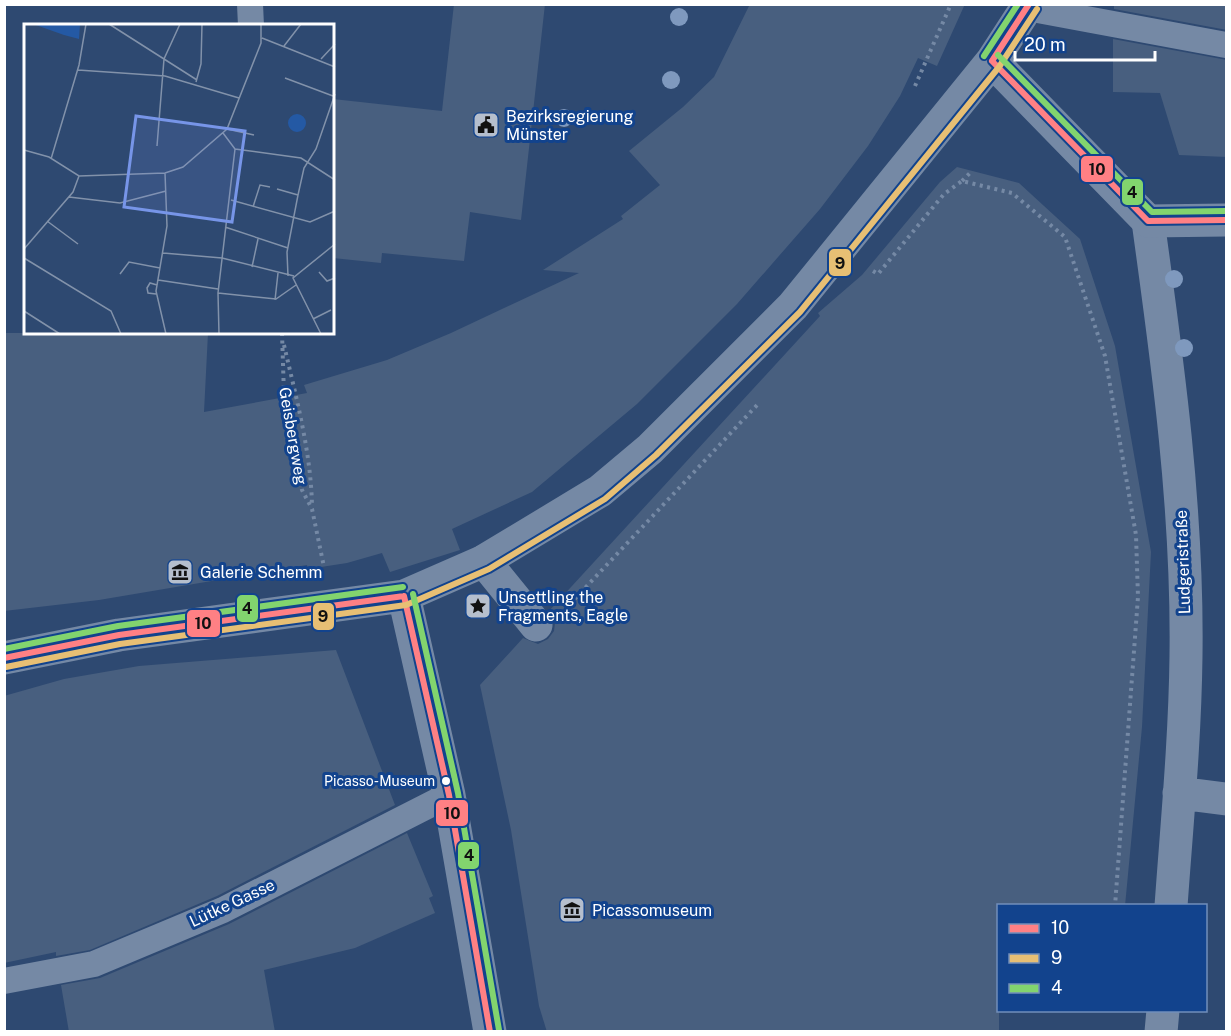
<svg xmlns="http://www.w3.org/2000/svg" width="1231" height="1036" viewBox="0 0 1231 1036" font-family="'Public Sans',sans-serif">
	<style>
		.building { fill: #485f7f }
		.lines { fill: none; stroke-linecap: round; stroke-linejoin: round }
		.path { stroke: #7589a5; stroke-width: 4; stroke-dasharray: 3 4.5; stroke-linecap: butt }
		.service { stroke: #7589a5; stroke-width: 26 }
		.pedestrian { stroke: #7589a5; stroke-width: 33 }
		.minor { stroke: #7589a5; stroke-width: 33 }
		.bus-1-casing { stroke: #12438d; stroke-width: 10 }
		.bus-2-casing { stroke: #12438d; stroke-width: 10 }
		.bus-3-casing { stroke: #12438d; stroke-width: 10 }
		.bus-1 { stroke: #ff8084; stroke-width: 6 }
		.bus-2 { stroke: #e7bf74; stroke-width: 6 }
		.bus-3 { stroke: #82d46e; stroke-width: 6 }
		.tree { fill: #7f99be }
		.bus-dot { fill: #fff; stroke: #12438d; stroke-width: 2 }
		.labels { text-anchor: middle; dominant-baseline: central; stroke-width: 6; stroke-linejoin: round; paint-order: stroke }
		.bus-label { font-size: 14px; fill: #fff; stroke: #12438d; text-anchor: end }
		.poi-label { font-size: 16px; fill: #fff; stroke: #12438d; text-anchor: start }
		.street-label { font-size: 16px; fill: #fff; stroke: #12438d }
		.inset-road { fill: none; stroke: #8292aa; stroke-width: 1.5 }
		.view { fill: #7795e8; fill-opacity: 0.15; stroke: #7795e8; stroke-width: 3 }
		.inset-edge { fill: none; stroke: #fff; stroke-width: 3 }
		.line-badge { stroke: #12438d; stroke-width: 2 }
		.pale-badge-label { font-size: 16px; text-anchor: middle; font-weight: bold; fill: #111 }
	</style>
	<rect width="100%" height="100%" fill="#2e4971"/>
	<path class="building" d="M454 4H545L521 220 470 212 464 261 382 253 381 263 333 258V99L442 111Z
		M750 4H965L937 66 918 58 900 96 868 146 820 209 737 304 637 404 532 492 452 529 460 550 390 572 382 553 347 563 308 569 307 565 99 600 4 611V333H208L204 412 307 393 304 385 387 360 451 333 579 273 543 270 623 219 621 216 660 185 629 151 683 107 714 77Z
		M1114 4H1227V30L1114 9Z
		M1113 39 1227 60V157L1179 155 1160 93 1113 92Z
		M957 167 1019 183 1080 239 1115 346 1151 552 1142 727 1125 906H999V1032H547L539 1006 511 830 480 685 523 638 538 644 548 639 554 631 555 623 549 611 820 316 818 313 862 275 940 182Z
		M336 650 395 805 217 896 90 950 56 956V952L4 963V696L64 679 139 666Z
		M407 833 433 896 429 898 435 913 355 948 264 970 275 1032H69L61 985 100 978 229 924Z"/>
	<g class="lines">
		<path class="path" d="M915 86 951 4
			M962 181 972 171
			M873 271 878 274 944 194 962 181 1012 193 1065 237 1105 356 1136 535 1138 597 1115 906
			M282 333 284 395 302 490 312 509 324 567
			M284 345C296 397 311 452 312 506
			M570 604 758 404"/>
		<path class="service" d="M250 4 251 26
			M1027 8 1226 45
			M4 981 94 964 223 910 449 795"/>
		<path class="pedestrian" d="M1148 221C1168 365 1188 510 1186 656 1185 739 1177 823 1171 906
			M484 561 536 625
			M1179 793 1226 799
			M1161 1032 1163 1010"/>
		<path class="minor" d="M992 61 1148 221 1226 220
			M404 596 449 795 490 1032
			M4 658 119 635 404 596 484 561 600 491 650 449 793 306 992 61 1029 4"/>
		<g class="bus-1-casing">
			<path id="bus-1" d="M992 61 1148 221 1226 220
				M992 61 1029 4
				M404 596 449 795 490 1032
				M4 658 119 635 404 596"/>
		</g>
		<g class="bus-2-casing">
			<path id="bus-2" d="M6 667 120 644 406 605 489 569 605 499 656 455 800 312 999 67 1037 9"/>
		</g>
		<g class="bus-3-casing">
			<path id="bus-3" d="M998 55 1152 212 1226 211
				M984 56 1018 4
				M413 594 458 793 499 1030
				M4 649 118 626 403 587"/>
		</g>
		<use href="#bus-1" class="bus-1"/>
		<use href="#bus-2" class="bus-2"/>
		<use href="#bus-3" class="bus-3"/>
	</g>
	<g class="tree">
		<circle cx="679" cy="17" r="9"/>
		<circle cx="671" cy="80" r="9"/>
		<circle cx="564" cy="118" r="9"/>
		<circle cx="1174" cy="279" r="9"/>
		<circle cx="1184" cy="348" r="9"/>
	</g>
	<defs>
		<g id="civic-square" transform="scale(1.35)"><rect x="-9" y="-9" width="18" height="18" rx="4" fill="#b6bfcd" stroke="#12438d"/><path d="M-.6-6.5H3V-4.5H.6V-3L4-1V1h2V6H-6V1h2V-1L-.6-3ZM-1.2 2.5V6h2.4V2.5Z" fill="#111"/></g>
		<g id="museum-square" transform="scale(1.35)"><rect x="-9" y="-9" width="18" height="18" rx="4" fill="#b6bfcd" stroke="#12438d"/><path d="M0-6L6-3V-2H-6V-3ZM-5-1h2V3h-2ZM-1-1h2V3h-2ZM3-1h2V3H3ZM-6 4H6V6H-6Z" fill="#111"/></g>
		<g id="sight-square" transform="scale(1.35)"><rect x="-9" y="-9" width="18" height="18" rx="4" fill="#b6bfcd" stroke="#12438d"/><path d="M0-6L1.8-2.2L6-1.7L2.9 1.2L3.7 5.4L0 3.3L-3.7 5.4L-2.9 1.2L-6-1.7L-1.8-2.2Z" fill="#111"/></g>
	</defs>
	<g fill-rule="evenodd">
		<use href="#civic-square" x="486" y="125"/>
		<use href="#museum-square" x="180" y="572"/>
		<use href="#sight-square" x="478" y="606"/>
		<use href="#museum-square" x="572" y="910"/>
	</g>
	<circle class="bus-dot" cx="446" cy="781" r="5"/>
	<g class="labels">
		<g class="bus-label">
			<text x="435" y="781">Picasso-Museum</text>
		</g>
		<g class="poi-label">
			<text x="506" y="116">Bezirksregierung<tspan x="506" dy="18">Münster</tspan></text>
			<text x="200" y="572">Galerie Schemm</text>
			<text x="498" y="597">Unsettling the<tspan x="498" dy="18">Fragments, Eagle</tspan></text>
			<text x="592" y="910">Picassomuseum</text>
		</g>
		<g class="street-label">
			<text transform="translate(293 436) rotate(80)">Geisbergweg</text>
			<text transform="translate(1183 562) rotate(-92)">Ludgeristraße</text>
			<text transform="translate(232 903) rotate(-25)">Lütke Gasse</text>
		</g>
	</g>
	<g transform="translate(24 24)">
		<rect width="310" height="310" fill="#2e4971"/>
		<path d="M9 0H56L55 15 40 11ZM264 99a9 9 0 1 1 18 0a9 9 0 1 1-18 0Z" fill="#2459a4"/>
		<path class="inset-road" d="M85 0 173 56M238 14 311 43M260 22 277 0M297 35 311 20M54 46 141 52 215 74M261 54 309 72M172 58 177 40 178 0M203 105 230 111M199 109 211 125 277 134 311 156M133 122 140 35 156 0M0 126 25 133 55 152 141 149 159 143 203 105 237 19V0M27 135 55 41 62 0M141 149 143 202 132 267 142 310M253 165 274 171 280 144 292 125 311 70M45 173 96 179 142 167M207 176 286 198 311 187M229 183 236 161 246 163M23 197 54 220M201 203 264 224M0 225 49 168 55 152M139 229 198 234 270 252M0 234 87 287 97 310M228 243 234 215M295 248 303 257 311 254M96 250 105 238 136 244M264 252 263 228 274 171M134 256 194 265M194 269 252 275 272 261M132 270 124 269 123 264 126 259 133 261M251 276 254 249M0 287 36 310M289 295 307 286M195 310 194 269 211 125M297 310 269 254 311 220"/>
		<path class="view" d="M112 92 221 107 208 198 100 183Z"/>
		<rect width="310" height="310" class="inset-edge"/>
	</g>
	<g class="line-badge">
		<rect x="1080" y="155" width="34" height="28" rx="6" fill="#ff8084"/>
		<rect x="1121" y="178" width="23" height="28" rx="6" fill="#82d46e"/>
		<rect x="828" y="248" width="24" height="29" rx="6" fill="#e7bf74"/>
		<rect x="236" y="594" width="23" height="29" rx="6" fill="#82d46e"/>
		<rect x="312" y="602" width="23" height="29" rx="6" fill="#e7bf74"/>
		<rect x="186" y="609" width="35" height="29" rx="6" fill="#ff8084"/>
		<rect x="435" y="799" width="34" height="28" rx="6" fill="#ff8084"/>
		<rect x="457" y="841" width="23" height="29" rx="6" fill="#82d46e"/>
	</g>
	<g class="pale-badge-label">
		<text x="1097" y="175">10</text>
		<text x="1132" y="198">4</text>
		<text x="840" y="269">9</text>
		<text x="247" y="614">4</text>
		<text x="323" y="622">9</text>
		<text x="203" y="629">10</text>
		<text x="452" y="819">10</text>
		<text x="469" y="861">4</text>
	</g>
	<rect width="1231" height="1036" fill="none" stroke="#ffffff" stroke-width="12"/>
	<rect x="997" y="904" width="210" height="108" fill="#12438d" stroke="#718ebb" stroke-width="1.5"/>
	<rect x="1009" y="924" width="30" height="9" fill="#ff8084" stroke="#718ebb" stroke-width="1.5"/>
	<text x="1051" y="934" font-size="18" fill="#ffffff">10</text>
	<rect x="1009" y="954" width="30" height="9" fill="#e7bf74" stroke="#718ebb" stroke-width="1.5"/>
	<text x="1051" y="964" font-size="18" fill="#ffffff">9</text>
	<rect x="1009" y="984" width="30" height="9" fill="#82d46e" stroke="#718ebb" stroke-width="1.5"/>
	<text x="1051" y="994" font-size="18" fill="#ffffff">4</text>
	<path d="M1015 51v9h140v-9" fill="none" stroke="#ffffff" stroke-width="3"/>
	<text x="1024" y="51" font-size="18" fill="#ffffff" stroke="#12438d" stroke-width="4.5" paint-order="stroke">20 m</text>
</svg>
